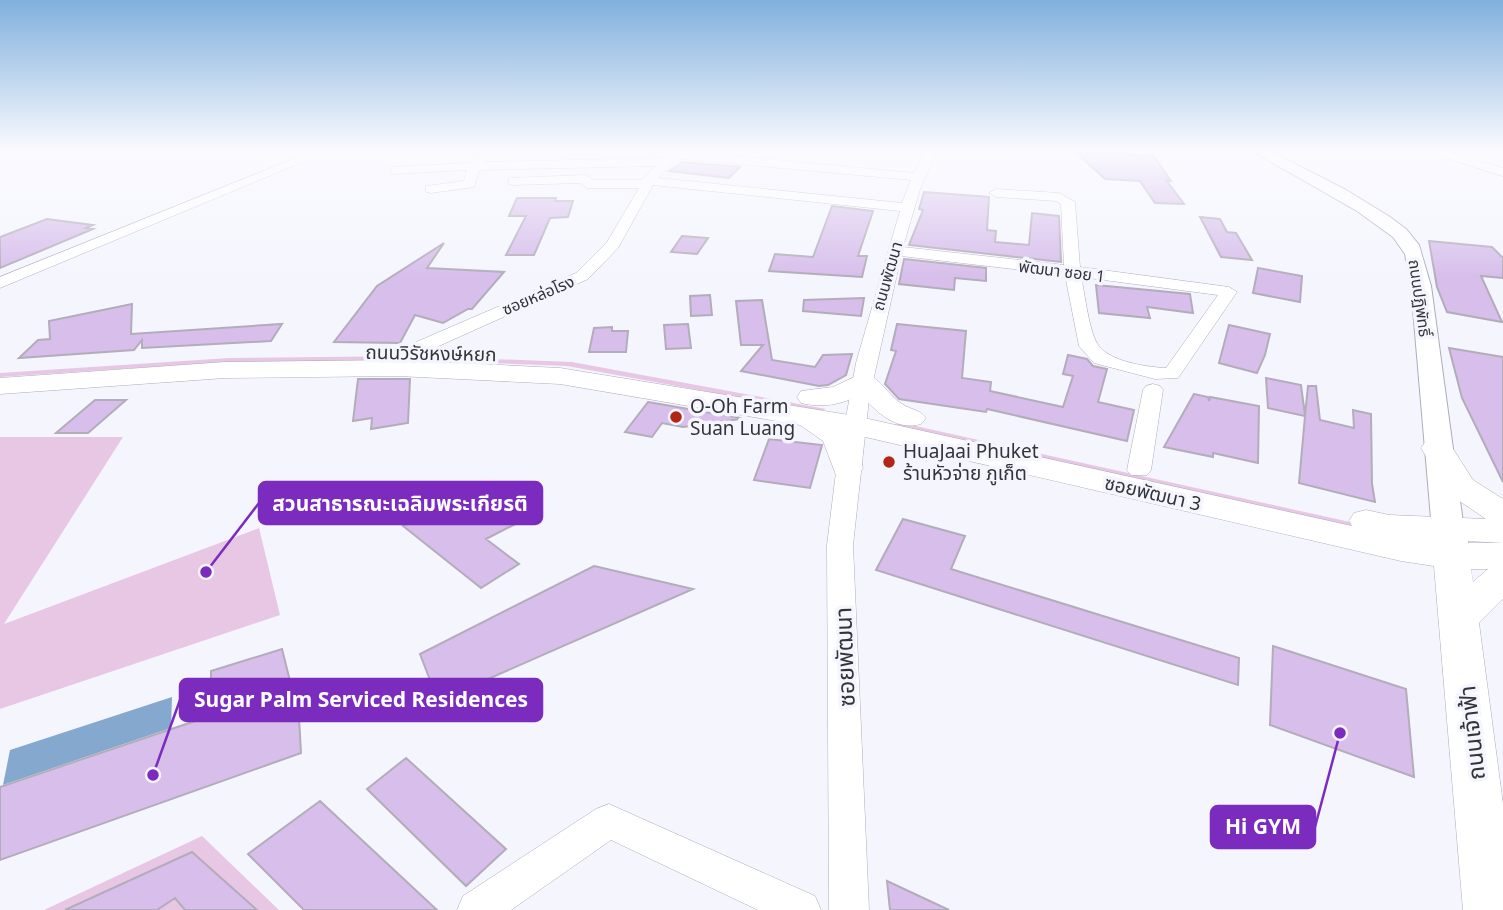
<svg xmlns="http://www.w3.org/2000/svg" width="1503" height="910" viewBox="0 0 1503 910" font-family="'Noto Sans','Noto Sans Thai',sans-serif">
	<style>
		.green { fill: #e8c7e4 }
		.water { fill: #85a9ce }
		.building { fill: #d7beeb; stroke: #b3acba; stroke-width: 2 }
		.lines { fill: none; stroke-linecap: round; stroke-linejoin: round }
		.minor-casing { stroke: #aeacbc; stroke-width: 1 }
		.tertiary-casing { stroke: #aeacbc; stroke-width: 2 }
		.secondary-casing { stroke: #aeacbc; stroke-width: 1 }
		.minor { fill: #fff; fill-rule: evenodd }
		.tertiary { fill: #fff; fill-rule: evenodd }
		.secondary { fill: #fff; fill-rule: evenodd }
		.poi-dot { fill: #b32515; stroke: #f5f5fe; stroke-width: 2.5 }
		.labels { text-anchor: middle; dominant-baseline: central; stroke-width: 7; stroke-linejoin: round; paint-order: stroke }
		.far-street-label { font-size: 16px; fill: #343339; stroke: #f5f5fe }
		.street-label { font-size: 19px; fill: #343339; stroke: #f5f5fe }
		.poi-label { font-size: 19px; fill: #343339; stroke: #f5f5fe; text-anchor: start }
		.near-street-label { font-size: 23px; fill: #343339; stroke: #f5f5fe }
		.leader { fill: none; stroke: #7b2cbf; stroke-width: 2.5 }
		.callout-dot { fill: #7b2cbf; stroke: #f5f5fe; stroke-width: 2.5 }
		.callout { fill: #7b2cbf; stroke: #7b2cbf; stroke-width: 2.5 }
		.callout-label { font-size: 21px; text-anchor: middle; font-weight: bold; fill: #fff }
	</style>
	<rect width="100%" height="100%" fill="#f5f5fe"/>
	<path class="green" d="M413 356 572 362 826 409 819 412 567 366 410 360 226 362 0 377V373L229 358Z
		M902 423 1368 526 1381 533 893 425Z
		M0 437H123L4 624 259 528 280 615 0 709Z
		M202 836 279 910H44Z"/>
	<path class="water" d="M172 697 171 728 3 785 10 750Z"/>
	<path class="building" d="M1074 151H1120L1122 154 1153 155 1171 181 1166 180 1184 204 1155 203 1140 181 1105 179Z
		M683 162 740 167 729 178 669 171Z
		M924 192 989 197 987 230 996 231 995 242 1029 245 1032 213 1059 216 1061 262 909 245 923 210 919 209Z
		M517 198H556L555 201H573L568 217 550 218 534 255H506L526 216H509Z
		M832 206 873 211 858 256H867L862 277 769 271 775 254 813 257Z
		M1200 217 1220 219 1227 232 1236 233 1252 260 1221 257Z
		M47 219 93 225 86 228 93 229 0 268V237Z
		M682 236 708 238 697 254 671 252Z
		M1429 241 1492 247 1503 258V278L1481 276 1502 322 1447 312 1437 287Z
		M444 243 427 268 504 272 472 309H468L443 323 415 315 400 343 334 342 377 286Z
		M904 259 986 268V281L955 278 954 290 899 284Z
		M1258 268 1302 276 1300 302 1253 293Z
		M1096 285 1190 294 1193 313 1147 307 1150 318 1099 313Z
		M710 295 712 315 691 316 690 296Z
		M864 298 861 316 803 311 804 300Z
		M762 300 772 360 815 367 823 355 852 354 846 375 828 385 819 386 741 371 763 345H741L736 301Z
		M132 304 131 334 282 324 271 341 142 348V340L134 350 19 358 38 340 50 339 49 321Z
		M688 324 691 348 666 349 664 325Z
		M897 324 966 331 962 378 991 382 990 391 1063 407 1073 376 1063 374 1068 355 1087 359 1093 366 1107 369 1098 402 1134 410 1127 441 987 409 986 412 899 399 885 384 896 351 891 350Z
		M1229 325 1270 334 1265 355 1257 373 1219 363Z
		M612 327V331H628L626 352H589L594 328Z
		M1449 348 1503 357V482L1462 398Z
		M1266 378 1301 385 1305 415 1308 386H1316L1320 420 1354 428 1353 410 1371 414 1372 484 1375 502 1299 483 1305 416 1268 408Z
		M358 379H410L408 423 371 429 372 418 353 421Z
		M1194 394 1208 397 1209 401 1210 397 1259 406 1258 463 1213 453V457L1164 447Z
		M95 400H126L88 433H56Z
		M648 402 741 418V419L683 427 662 423 652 437 625 432Z
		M769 439 822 445 810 488 754 480Z
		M504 489 533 515 486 539 519 564 481 588 403 526 440 506 452 514Z
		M903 519 965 536 951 569 1239 658 1238 685 876 570Z
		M594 566 693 589 438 701 420 654Z
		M1273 646 1406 689 1414 777 1270 725Z
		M282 649 299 717 301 753 0 860V787L198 720 188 690 211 683V671Z
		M406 758 506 849 466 886 367 789Z
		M320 801 437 910H304L248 854Z
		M192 852 257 910H185L175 898 157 910H65Z
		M887 881 949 910H890Z"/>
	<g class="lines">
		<g class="minor-casing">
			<path id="minor" d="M313 151H329L0 288V277Z
				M682 151 914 173 925 151H937L920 189 903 247 1064 265 1061 204 1056 201 996 197 989 193 996 189 1059 193 1075 202 1080 267 1229 287 1237 292 1178 378 1155 379 1094 363 1079 346 1065 275 901 256 869 399 853 545 869 910H829L827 545 836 472 856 363 900 211 653 185 618 248 588 279 421 354H407L405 350 407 346 576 273 607 242 639 188H587L580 183 513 185 509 184V178L586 175 593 180H642L655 166 479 170 474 187 431 193 426 192V186L464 181 467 170 395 174 391 173V167L470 163 483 153 489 157 484 162 664 158ZM683 159 911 180 902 203 658 178 671 165ZM1081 277 1218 295 1166 368C1147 367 1111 362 1099 346 1089 334 1085 293 1081 277Z
				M1425 151H1444L1503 168V176Z
				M1153 384 1160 386 1163 390 1151 470 1147 475H1131L1127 470 1143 390 1146 386Z
				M609 804 815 896 821 910H758L611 840 511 910H457L463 896 596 809Z"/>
		</g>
		<g class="tertiary-casing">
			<path id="tertiary" d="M1252 151H1270L1346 190 1390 217 1406 229 1419 245 1431 286 1464 530 1459 537 1448 540 1437 537 1432 530 1411 286 1405 254 1393 237 1357 211Z"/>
		</g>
		<g class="secondary-casing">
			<path id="secondary" d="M398 360 560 368 855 416 1352 526 1349 521 1354 513 1366 510 1389 515 1486 519 1449 494 1421 448 1426 441 1437 439 1448 441 1473 480 1503 499V543L1468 541V543H1503V599L1479 623 1503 804V910H1463L1434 566 1401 561 848 433 858 450 863 468 858 475 847 478 836 475 823 441 800 425 560 384 398 376 225 378 0 394V378L225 362ZM1471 569H1488L1473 582Z
				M863 373C881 377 887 395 902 404 911 410 919 409 926 418L921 424C895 431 877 412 860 394 843 405 821 408 801 403L797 397 801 391 833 387Z"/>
		</g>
		<use href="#minor" class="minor"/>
		<use href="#tertiary" class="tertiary"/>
		<use href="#secondary" class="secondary"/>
	</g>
	<linearGradient id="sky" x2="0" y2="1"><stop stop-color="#80b0de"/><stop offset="0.54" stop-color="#fafaff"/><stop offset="1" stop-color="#fafaff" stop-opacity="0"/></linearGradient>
	<rect width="1503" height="278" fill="url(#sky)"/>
	<g class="poi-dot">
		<circle cx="676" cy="417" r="7"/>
		<circle cx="889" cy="462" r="7"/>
	</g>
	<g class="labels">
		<g class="far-street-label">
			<text transform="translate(1062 271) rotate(7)">พัฒนา ซอย 1</text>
			<text transform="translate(887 276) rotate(-74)">ถนนพัฒนา</text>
			<text transform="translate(538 295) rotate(-23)">ซอยหล่อโรง</text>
			<text transform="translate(1420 298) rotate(82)">ถนนปฏิพัทธิ์</text>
		</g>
		<g class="street-label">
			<text transform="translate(431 353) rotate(1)">ถนนวิรัชหงษ์หยก</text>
			<text transform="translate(1153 493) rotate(13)">ซอยพัฒนา 3</text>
		</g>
		<g class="poi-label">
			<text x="690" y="406">O-Oh Farm<tspan x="690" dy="22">Suan Luang</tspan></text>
			<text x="903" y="451">HuaJaai Phuket<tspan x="903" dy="22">ร้านหัวจ่าย ภูเก็ต</tspan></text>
		</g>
		<g class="near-street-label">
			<text transform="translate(844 657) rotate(-92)">ซอยพัฒนา</text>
			<text transform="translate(1471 733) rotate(-96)">ถนนเจ้าฟ้า</text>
		</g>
	</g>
	<path class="leader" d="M206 572L259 503M153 775L180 700M1340 733L1315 827"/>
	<g class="callout-dot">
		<circle cx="206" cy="572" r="7"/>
		<circle cx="153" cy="775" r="7"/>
		<circle cx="1340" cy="733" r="7"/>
	</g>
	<g class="callout">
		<rect x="259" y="482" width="283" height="42" rx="7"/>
		<rect x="180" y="679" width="362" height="42" rx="7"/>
		<rect x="1211" y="806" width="104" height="42" rx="7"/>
	</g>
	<g class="callout-label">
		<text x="400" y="511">สวนสาธารณะเฉลิมพระเกียรติ</text>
		<text x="361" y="707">Sugar Palm Serviced Residences</text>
		<text x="1263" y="834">Hi GYM</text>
	</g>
</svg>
